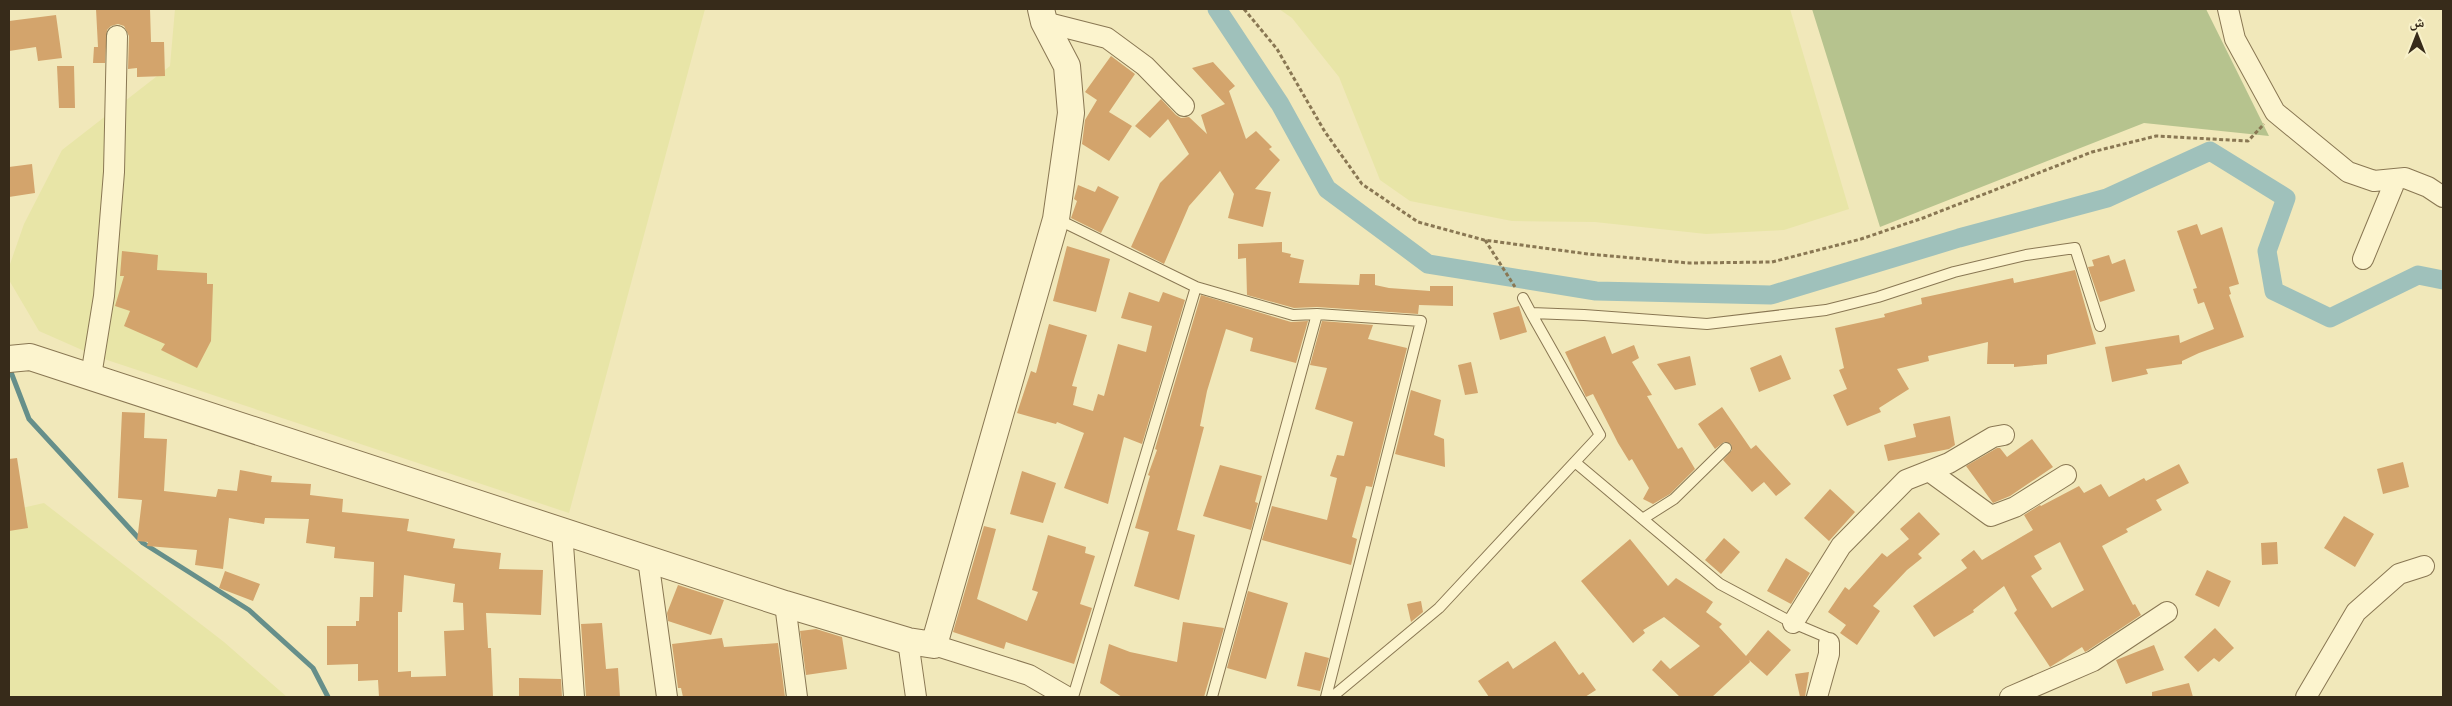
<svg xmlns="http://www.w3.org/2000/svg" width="2452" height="706" viewBox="0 0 2452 706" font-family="'Zilla Slab','Noto Naskh Arabic',serif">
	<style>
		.farmland { fill: #e8e5a7 }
		.cemetery { fill: #b6c38e }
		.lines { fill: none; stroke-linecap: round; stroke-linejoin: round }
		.stream { stroke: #668f8a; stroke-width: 5 }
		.canal { stroke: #9fc1bb; stroke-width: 19 }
		.building { fill: #d3a46c; fill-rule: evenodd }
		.service-casing { stroke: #897753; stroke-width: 12 }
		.minor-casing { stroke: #897753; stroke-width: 22 }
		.tertiary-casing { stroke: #897753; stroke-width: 28 }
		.path { stroke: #897753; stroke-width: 3; stroke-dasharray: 4 2.5; stroke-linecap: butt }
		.service { stroke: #fcf4ce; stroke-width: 10 }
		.minor { stroke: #fcf4ce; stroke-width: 20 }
		.tertiary { stroke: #fcf4ce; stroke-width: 26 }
	</style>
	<rect width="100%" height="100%" fill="#f1e8ba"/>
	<path class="farmland" d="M175 9H705L569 513 98 357 39 331 9 280V267L24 224 62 150 170 66Z
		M1279 9H1790L1849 209 1784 230 1706 234 1595 222 1512 221 1410 201 1380 180 1339 77 1292 18Z
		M44 503 224 642 287 697H9V511Z"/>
	<path class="cemetery" d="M1812 9H2206L2269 136 2144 123 1880 227Z"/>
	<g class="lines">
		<path class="stream" d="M9 367 29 419 143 543 249 610 313 668 328 697"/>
		<path class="canal" d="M1217 9 1280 104 1327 189 1428 264 1596 291 1771 295 1959 238 2107 198 2210 151 2286 198 2267 251 2274 291 2330 318 2418 275 2443 280"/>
	</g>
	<path class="building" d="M96 9H150L151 42H164L165 76 137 77V68L128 69 129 36 124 26 118 24 111 26 107 30 105 63H93L94 47H98Z
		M56 15 62 58 38 61 36 47 9 51V21Z
		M1111 56 1135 74 1109 112 1132 126 1109 161 1082 144 1085 120 1097 100 1085 92Z
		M1213 62 1235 86 1229 91 1246 139 1256 131 1272 147 1269 149 1280 160 1255 189 1271 192 1263 227 1228 218 1234 194 1220 171 1189 206 1164 264 1131 247 1160 183 1189 154 1168 119 1150 138 1135 126 1161 99 1176 115 1181 118 1189 117 1207 134 1201 115 1225 104 1192 68Z
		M57 66H74L75 108H59Z
		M32 164 35 193 9 197V167Z
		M1078 185 1095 192 1098 186 1119 197 1101 233 1071 218 1077 201 1074 199Z
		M2197 224 2201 235 2222 227 2239 284 2229 287 2231 294 2229 295 2244 337 2199 353 2182 361V364L2146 369 2148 374 2112 382 2105 347 2179 335 2180 343 2214 329 2204 302 2198 304 2193 289 2197 288 2177 231Z
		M1282 242V252L1291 254 1290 257 1304 260 1299 283 1359 285 1360 274H1375V285L1389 288 1430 291V286H1453V306L1419 305 1418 314 1317 307 1294 308 1247 295 1246 258 1238 259V244Z
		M1067 246 1110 259 1096 312 1053 301Z
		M122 251 158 255 157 270 207 273V284H213L211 341 197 368 161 350 165 344 124 326 130 311 115 306 124 276H120Z
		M2109 255 2112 264 2125 259 2135 291 2100 302 2088 267 2094 266 2092 260Z
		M2075 270 2096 344 2047 355V364L2014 367V364H1987L1988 342 1928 356 1929 361 1897 369 1909 389 1879 408 1881 412 1847 426 1833 395 1847 389 1839 370 1844 368 1835 328 1885 317 1884 314 1922 304 1921 298 2013 278 2014 283Z
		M1129 292 1159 302 1163 292 1185 300 1142 444 1124 437 1108 504 1064 488 1084 433 1057 422 1056 424 1017 413 1031 371 1036 373 1049 324 1087 335 1072 386 1077 387 1073 405 1093 411 1098 394 1104 396 1118 344 1146 352 1152 326 1121 318Z
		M1201 295 1291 322 1308 321 1296 363 1250 351 1253 338 1226 329 1207 391 1200 426 1204 427 1177 530 1195 535 1179 600 1134 586 1149 532 1135 528 1150 476 1148 475 1157 450 1155 449Z
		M1519 306 1527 332 1500 340 1493 313Z
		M1322 321 1373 325 1368 339 1407 348 1372 487 1366 486 1352 537 1357 539 1351 565 1262 540 1272 506 1327 520 1337 478 1330 476 1337 455 1344 456 1353 422 1315 409 1327 368 1310 365Z
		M1605 336 1612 354 1634 345 1639 358 1632 362 1652 395 1647 396 1678 449 1682 447 1695 469 1670 494 1653 504 1643 499 1649 488 1632 459 1629 461 1618 443 1593 394 1586 397 1565 352Z
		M1781 355 1791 379 1759 392 1750 368Z
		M1690 356 1696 385 1675 390 1657 364Z
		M1471 362 1478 393 1465 395 1458 365Z
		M1411 390 1441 400 1434 435 1444 439 1445 467 1395 454Z
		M1722 407 1751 449 1756 445 1791 484 1776 496 1764 482 1752 492 1723 460 1732 450 1731 444 1724 442 1715 449 1698 424Z
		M122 412 145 413 144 438 167 439 164 491 216 497 218 489 237 491 240 470 272 476 271 482 311 484 310 495 343 499 342 512 409 519 407 531 455 539 453 548 501 553 499 569 543 570 541 615 486 613 488 648H491L493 697H379L378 680 358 681V664L327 665V626H356V621H359L360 597H373L374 562 334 558 335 547 306 543 309 519 265 518 264 524 229 518 223 569 195 565 197 550 147 546 148 542 137 541 142 500 118 498ZM404 575 455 584 453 602 463 603 464 630 444 631 446 676 411 677V671L398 672V612H402Z
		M1950 416 1955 445 1949 449 1888 461 1884 445 1916 437 1913 424Z
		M2032 439 2053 467 2010 496 1993 503 1966 466 1997 448H2000L2007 457Z
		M17 458 28 528 9 531V459Z
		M2403 462 2409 487 2383 494 2377 469Z
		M2179 464 2189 483 2156 500 2162 510 2126 529 2128 532 2102 546 2133 605 2135 604 2141 615 2087 651 2085 652 2082 647 2050 667 2014 613 2017 610 2004 586 1973 610 1974 612 1934 637 1913 606 1967 568 1961 560 1974 550 1982 560 2033 530 2024 515 2040 505 2041 506 2079 486 2084 493 2101 484 2109 497 2144 478 2146 481ZM2060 542 2084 590 2052 608 2031 576 2042 569 2034 556Z
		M1220 465 1262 476 1255 502 1258 503 1251 530 1203 516Z
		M1022 471 1056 483 1043 523 1010 514Z
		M1830 489 1855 512 1829 541 1804 518Z
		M1919 512 1940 534 1918 554 1922 558 1907 570 1873 606 1880 611 1857 645 1840 633 1846 625 1828 612 1845 587 1849 590 1882 553 1887 557 1909 539 1900 529Z
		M2344 516 2374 534 2355 567 2324 548Z
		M984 526 996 529 977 599 1027 621 1038 592 1032 590 1048 535 1086 547 1085 553 1095 556 1080 604 1092 608 1074 664 1006 642 1004 649 953 632Z
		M1724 538 1740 552 1721 574 1705 560Z
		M1630 539 1668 586 1676 578 1713 602 1706 612 1722 624 1719 627 1746 656 1768 630 1791 650 1767 676 1749 660 1750 662 1712 697H1680L1652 670 1661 660 1670 669 1700 646 1664 617 1643 630 1645 633 1633 643 1581 581Z
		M2277 542 2278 564 2262 565 2261 543Z
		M1786 558 1810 573 1791 604 1767 591Z
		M2207 570 2231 581 2219 607 2195 595Z
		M225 571 260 584 253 601 219 588Z
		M678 585 724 600 711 635 668 621 667 613Z
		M1248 591 1288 603 1266 679 1227 668Z
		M1421 601 1423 612 1411 622 1407 604Z
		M1183 622 1224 628 1204 697H1122L1100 683 1109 644 1130 652 1177 662Z
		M602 623 606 669 618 668 620 697H586L581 624Z
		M2215 628 2234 648 2219 662 2214 658 2198 672 2184 657Z
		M816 629 842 637 847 669 806 675 800 631Z
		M722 638 724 647 778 643 785 697H683L681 688H678L672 644Z
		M1555 641 1579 675 1583 672 1596 690 1585 697H1489L1478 681 1508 661 1513 669Z
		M2154 645 2164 670 2126 684 2116 660Z
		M1305 652 1329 658 1320 691 1297 686Z
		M1809 672 1805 697H1800L1795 674Z
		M519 678 561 679 562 697H519Z
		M2189 683 2193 697H2152V692Z"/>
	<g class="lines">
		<g class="service-casing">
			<path id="service" d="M1057 219 1196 287 1293 315 1317 314 1421 321 1326 697
				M1523 298 1531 313 1584 315 1707 324 1826 310 1878 297 1954 272 2026 255 2075 248 2100 326
				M1576 463 1720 584 1793 623 1826 637 1829 643
				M1644 518 1674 499 1726 448
				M1073 697 1196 287
				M1212 697 1317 314
				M1332 697 1439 608 1600 435 1531 313"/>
		</g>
		<g class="minor-casing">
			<path id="minor" d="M2228 9 2235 39 2275 112 2348 172 2374 181 2405 178 2428 187 2443 197
				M1044 22 1107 38 1145 66 1184 106
				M2363 259 2396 179
				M91 376 104 296 114 172 117 36
				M1929 471 1991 516 2015 507 2066 475
				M562 531 574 697
				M648 559 667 697
				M785 604 797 697
				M1793 623 1841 546 1906 480 1949 463 1993 437 2004 435
				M908 641 916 697
				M934 645 1029 675 1067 697
				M1817 697 1829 654V643
				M2010 697 2093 661 2167 612
				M2306 697 2356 612 2399 574 2424 566"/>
		</g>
		<g class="tertiary-casing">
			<path id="tertiary" d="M9 359 30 357 785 604 908 641 934 645 1056 219 1071 113 1067 66 1044 22 1041 9"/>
		</g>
		<path class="path" d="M1244 9 1277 49 1325 132 1362 184 1418 222 1484 240 1588 254 1689 263 1772 262 1861 239 1923 218 2092 152 2156 136 2248 141 2264 124
			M1485 240 1515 287"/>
		<use href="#service" class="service"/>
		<use href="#minor" class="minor"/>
		<use href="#tertiary" class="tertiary"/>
	</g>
	<rect width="2452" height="706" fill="none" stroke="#372b1a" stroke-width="20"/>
	<g transform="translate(2417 35)" stroke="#f8f1ca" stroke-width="4" paint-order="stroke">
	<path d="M0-4L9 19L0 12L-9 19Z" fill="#372b1a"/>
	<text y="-8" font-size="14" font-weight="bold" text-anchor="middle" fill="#372b1a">ش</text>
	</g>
</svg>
